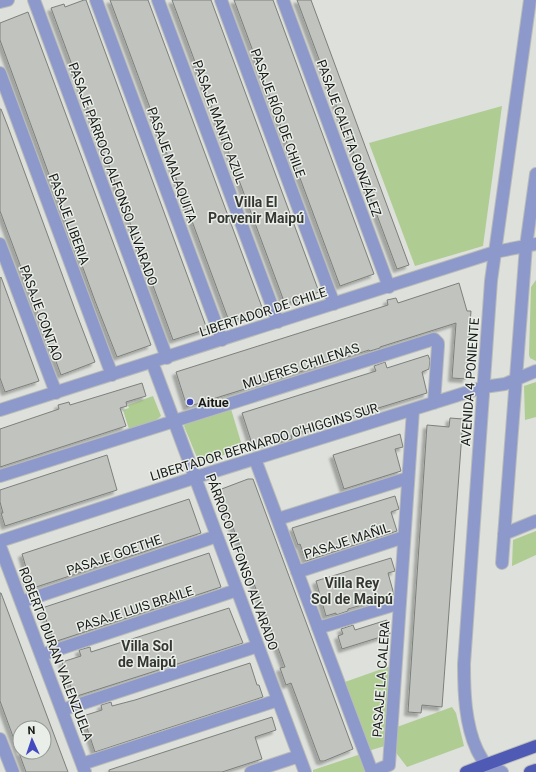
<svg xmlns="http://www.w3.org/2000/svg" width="536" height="772" viewBox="0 0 536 772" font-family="Roboto,sans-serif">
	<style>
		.green { fill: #afcc93 }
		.building { fill: #c0c3be; stroke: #7d807b; fill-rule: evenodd; filter: url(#shadow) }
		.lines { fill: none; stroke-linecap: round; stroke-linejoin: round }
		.minor-casing { stroke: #babcb8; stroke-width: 14 }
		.major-casing { stroke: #babcb8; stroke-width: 14 }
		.minor { stroke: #8e99cb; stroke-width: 12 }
		.major { stroke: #4f5ab4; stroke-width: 12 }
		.poi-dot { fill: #4349be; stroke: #eaeee8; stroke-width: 1.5 }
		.labels { text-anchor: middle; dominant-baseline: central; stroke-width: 3; stroke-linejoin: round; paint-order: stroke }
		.street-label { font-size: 13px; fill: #181a18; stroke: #eaeee8 }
		.poi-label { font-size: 13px; font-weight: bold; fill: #181a18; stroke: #eaeee8; text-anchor: start }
		.neighbourhood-label { font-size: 14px; font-weight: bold; fill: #353733; stroke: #eaeee8 }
	</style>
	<defs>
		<filter id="shadow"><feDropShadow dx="-3.5" dy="3.5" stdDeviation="1" flood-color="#0004"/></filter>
	</defs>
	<rect width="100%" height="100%" fill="#dde0db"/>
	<path class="green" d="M502 106 483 246 415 266 369 143Z
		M536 280V361L530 358 529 355 531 287Z
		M536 382V417L525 420 524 386Z
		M153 396 161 416 155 421 129 429 123 410 129 408 128 405Z
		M231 409 243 449 204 461 198 460 184 426 187 422Z
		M536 531V555L512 566 513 540Z
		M396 664 388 745 368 751 342 683Z
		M452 707 456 713 464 746 407 767 394 750 397 727Z
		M361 754 368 772H313V770Z"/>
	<path class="building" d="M84 0H86L207 329 173 340 51 8 64 4 65 7Z
		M110 0H148L263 310 229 321Z
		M172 0H211L319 292 285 304Z
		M234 0H273L374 274 340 286Z
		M297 0H311L409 265 397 269Z
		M28 12 151 345 117 357 95 301 0 40V23Z
		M0 109H1L8 127 77 315 95 362 61 375 0 211Z
		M1 277 39 381 5 392 0 378V278Z
		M459 283 467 311H471L466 379 452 378 456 323 380 347V348L370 351 369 350 338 360 187 407 176 372 388 305 387 300 396 298 398 303Z
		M428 355 430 360 429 369 422 372 427 393 291 435 292 439 283 442 282 438 253 447 242 413 376 371 374 366 385 362 387 368Z
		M142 383 146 396 126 402 127 406 120 408 126 426 0 467V429L59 409 58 405 69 402 70 405Z
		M450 418 463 419 442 707 422 705 421 713 408 712 427 425 449 427Z
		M400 434 403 447 395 449 401 471 344 489 333 455Z
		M107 455 117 490 5 526 1 513H3L0 502V490Z
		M248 479H253L353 749 324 761H320L291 683 286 685 280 668 285 667 219 490Z
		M395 496 399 509 391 512 397 531 306 561 300 544 298 545 292 528Z
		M189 499 201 533 30 589 24 572 27 571 22 554Z
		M209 553 221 587 54 642 42 608Z
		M391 558 395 571 388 573 393 591V596L348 609V611L336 615V613L326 616 316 581Z
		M0 593H1L68 772H26L0 701ZM36 721 39 728H44V752H20V727Z
		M229 608 243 643 74 697 67 675H66L62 662 81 656 79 650 90 647 91 652Z
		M387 620 390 634 342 649 338 636 343 634 341 629 353 625 355 630Z
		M250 663 257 685H259L263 697 95 752 83 716 102 710 101 705 111 702 112 706 135 700Z
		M272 717 276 730 255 737 262 759 222 772H109V770Z"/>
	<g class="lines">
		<g class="minor-casing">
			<path id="minor" d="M34 0 167 358
				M96 0 222 340
				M158 0 278 322
				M221 0 334 304
				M283 0 389 287
				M0 2 8 0
				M0 73 112 375
				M0 244 56 393
				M152 362 305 772
				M0 410 495 252 536 244
				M255 459 372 772
				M0 476 434 339 438 343V346L434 403
				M278 519 408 478
				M504 534 536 521
				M0 541 209 473 484 387 505 384 536 371
				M0 546 85 772
				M502 563 526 246 536 174
				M297 572 404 537
				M21 602 217 536
				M318 628 400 603
				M41 655 237 590
				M62 710 258 646
				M0 739 13 772
				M82 764 278 700
				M486 764 502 772
				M251 772 299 756
				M372 772 389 765 413 410
				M488 772C486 764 481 758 477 750 465 724 464 692 464 664L491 281 530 0"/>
		</g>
		<g class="major-casing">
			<path id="major" d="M466 772 536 746
				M530 772 536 770"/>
		</g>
		<use href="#minor" class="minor"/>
		<use href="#major" class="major"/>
	</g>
	<circle class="poi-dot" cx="190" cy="402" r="4"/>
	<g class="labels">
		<g class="street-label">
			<text transform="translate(278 113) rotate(70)">PASAJE RÍOS DE CHILE</text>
			<text transform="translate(219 122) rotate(70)">PASAJE MANTO AZUL</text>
			<text transform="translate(349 138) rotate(70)">PASAJE CALETA GONZÁLEZ</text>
			<text transform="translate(172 165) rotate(70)">PASAJE MALAQUITA</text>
			<text transform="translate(113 174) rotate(70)">PASAJE PÁRROCO ALFONSO ALVARADO</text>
			<text transform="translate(69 219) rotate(70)">PASAJE LIBERIA</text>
			<text transform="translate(263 312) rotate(-18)">LIBERTADOR DE CHILE</text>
			<text transform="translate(41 313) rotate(70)">PASAJE CONTAO</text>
			<text transform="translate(301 366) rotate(-18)">MUJERES CHILENAS</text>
			<text transform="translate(470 382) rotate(-86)">AVENIDA 4 PONIENTE</text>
			<text transform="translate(264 442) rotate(-17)">LIBERTADOR BERNARDO O'HIGGINS SUR</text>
			<text transform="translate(347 541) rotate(-18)">PASAJE MAÑIL</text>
			<text transform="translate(114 555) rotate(-19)">PASAJE GOETHE</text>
			<text transform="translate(242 562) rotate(70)">PÁRROCO ALFONSO ALVARADO</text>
			<text transform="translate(135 609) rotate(-18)">PASAJE LUIS BRAILE</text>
			<text transform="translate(56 654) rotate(69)">ROBERTO DURAN VALENZUELA</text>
			<text transform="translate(381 679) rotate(-86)">PASAJE LA CALERA</text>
		</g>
		<g class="poi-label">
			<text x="198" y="402">Aitue</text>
		</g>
		<g class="neighbourhood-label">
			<text x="256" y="202">Villa El<tspan x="256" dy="16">Porvenir Maipú</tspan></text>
			<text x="352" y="583">Villa Rey<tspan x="352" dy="16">Sol de Maipú</tspan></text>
			<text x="147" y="646">Villa Sol<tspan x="147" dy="16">de Maipú</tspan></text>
		</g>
	</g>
	<g transform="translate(32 740) rotate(357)"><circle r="19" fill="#eaeee8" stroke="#969995"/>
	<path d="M0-3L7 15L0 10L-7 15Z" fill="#4349be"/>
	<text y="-6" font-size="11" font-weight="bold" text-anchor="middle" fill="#181a18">N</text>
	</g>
</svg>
